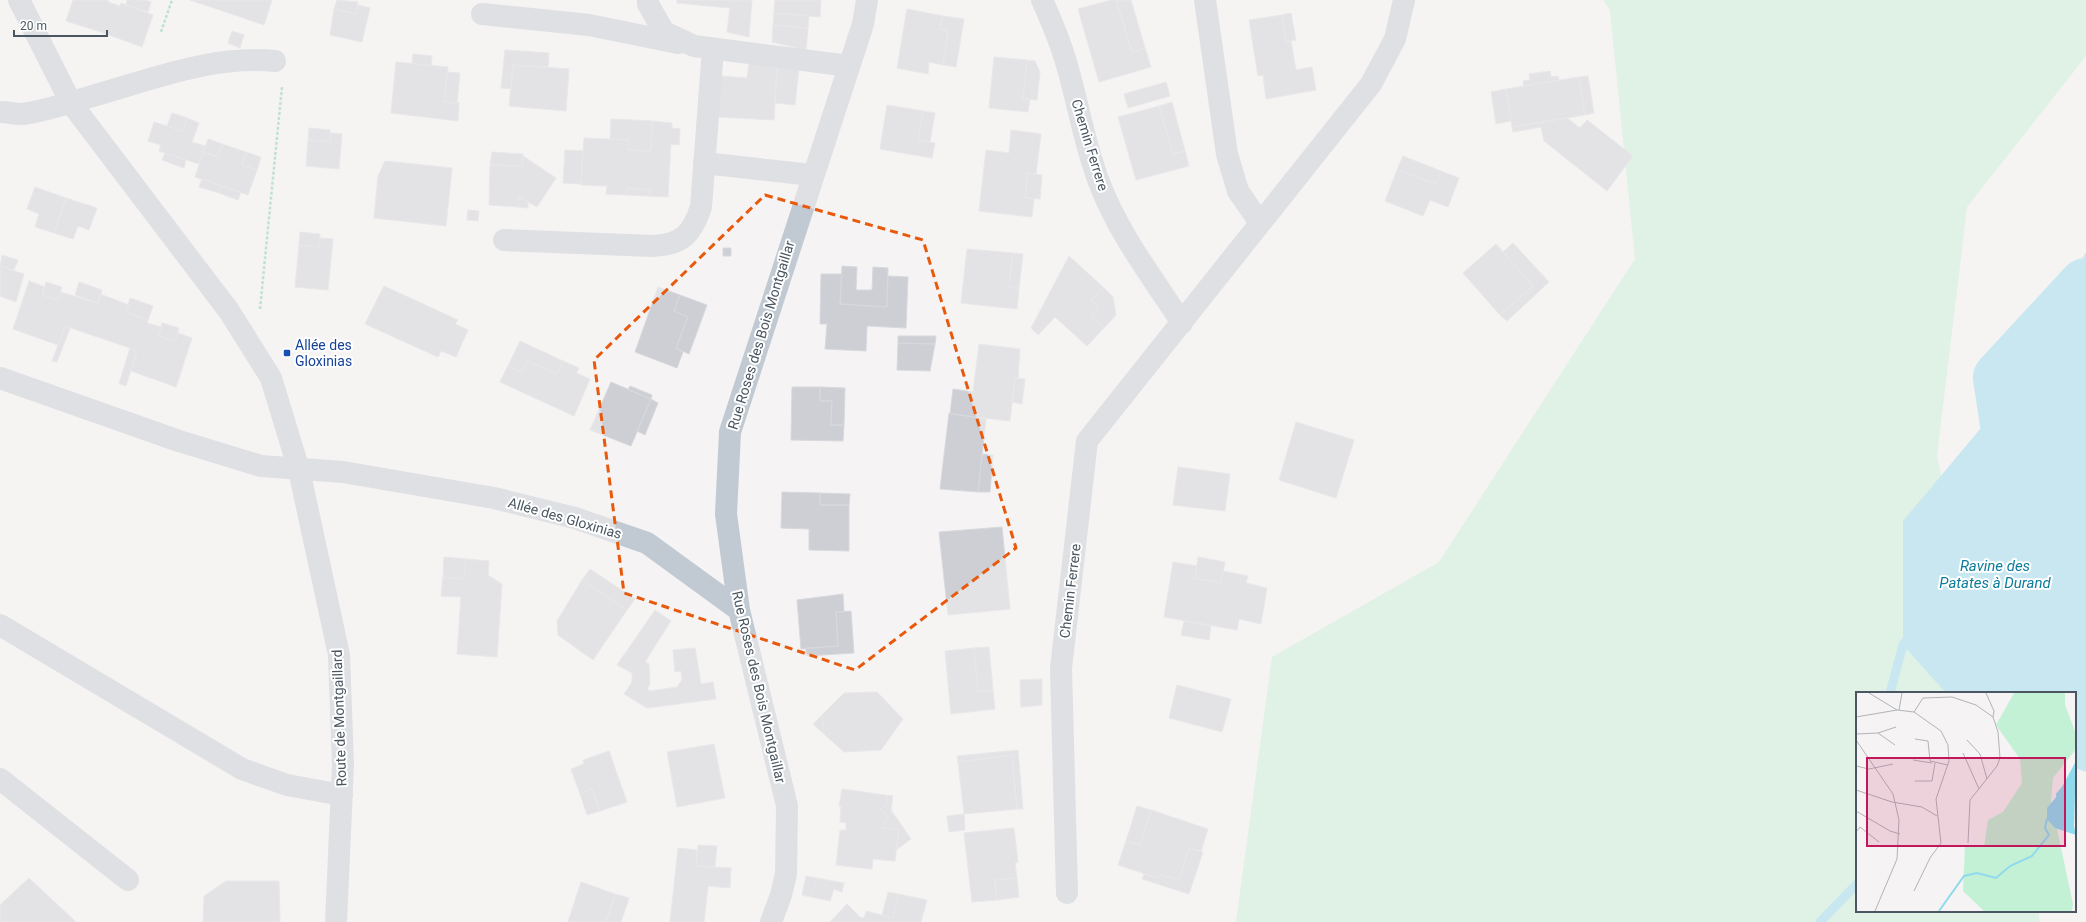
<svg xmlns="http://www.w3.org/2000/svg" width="2086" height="922" viewBox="0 0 2086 922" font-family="Roboto,sans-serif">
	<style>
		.green { fill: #c3f1d5 }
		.water { fill: #90daee }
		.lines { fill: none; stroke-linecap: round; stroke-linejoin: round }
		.stream { stroke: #90daee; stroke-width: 9 }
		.river { stroke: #90daee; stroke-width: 56 }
		.building { fill: #cdcfd5; stroke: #d7d9de }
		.path { stroke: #7ad0a6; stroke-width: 2.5; stroke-dasharray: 3 2; stroke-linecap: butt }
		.street { stroke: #c1cad2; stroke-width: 22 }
		.marked { fill: none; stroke: #e8590c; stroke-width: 3; stroke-dasharray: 8 5; stroke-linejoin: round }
		.transit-dot { fill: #1a4fb4; stroke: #fff; stroke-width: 1.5 }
		.labels { text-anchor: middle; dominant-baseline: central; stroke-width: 4; stroke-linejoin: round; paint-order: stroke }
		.street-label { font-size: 14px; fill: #4a5661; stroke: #fff }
		.transit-label { font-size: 14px; fill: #164399; stroke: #fff; text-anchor: start }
		.water-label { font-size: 15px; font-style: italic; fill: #0c7c9b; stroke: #fff }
		.inset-river { fill: none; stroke: #90daee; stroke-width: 2 }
		.inset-road { fill: none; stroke: #b1b4b9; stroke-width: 1 }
		.view { fill: #c2185b; fill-opacity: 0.15; stroke: #c2185b; stroke-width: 2 }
		.inset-edge { fill: none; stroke: #4a5661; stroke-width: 2 }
	</style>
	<rect width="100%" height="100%" fill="#f5f3f3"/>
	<path class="green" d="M1603 0H2086V56L1967 207 1937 456 1990 693H1857V911H2038L2040 922H1236L1272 657 1439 562 1635 259 1610 10Z"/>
	<path class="water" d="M2086 252V772L2075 768V693H1946L1903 645V521L2007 397Z"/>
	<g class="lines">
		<path class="stream" d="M1890 693 1903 645 1909 636
			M1820 922 1857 884"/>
		<path class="river" d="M2016 476 2001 378 2086 286"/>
	</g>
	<path class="building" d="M73 0H108V2L120 6 121 3 153 15 142 47 98 31 66 21Z
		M127 0H145L151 2 148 12 126 5Z
		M190 0H272L264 25Z
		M337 0 358 2 356 14 334 9Z
		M677 0H752L749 37 727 32 730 8 677 3Z
		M775 0H821L820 17 774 13Z
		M1111 0H1116L1132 52 1145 48 1151 67 1099 82 1078 9Z
		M1116 0H1131L1145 48 1132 52Z
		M358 5 370 8 362 42 330 35 334 9 356 14Z
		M907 9 943 16 940 29 948 31 943 65 929 62 928 74 897 68Z
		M774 13 809 16 808 28 773 25Z
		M1291 13 1296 40 1286 41 1282 15Z
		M1282 15 1286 41H1291L1296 70 1312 67 1316 90 1266 99 1263 75 1258 76 1249 20Z
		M943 16 964 19 956 67 943 65 948 31 940 29Z
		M773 25 808 28 806 50 772 42Z
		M232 31 244 35 240 48 228 43Z
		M505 50 549 53 548 67 513 65 511 89 501 88Z
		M413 54 432 56 431 66 412 63Z
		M994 57 1027 60 1023 99H1030L1028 112 989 108Z
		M1027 60 1035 61 1040 72 1037 100 1023 99Z
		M396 62 448 67 444 102 459 103 458 121 391 113Z
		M749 63 777 66 774 120 716 117 721 76 747 78Z
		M513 65 569 69 566 111 509 106Z
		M777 66 799 68 795 105 775 103Z
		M1550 71 1551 77 1558 76 1559 80 1524 86 1523 81 1530 80 1529 74Z
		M447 72 460 73 457 103 444 102Z
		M1588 76 1594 113 1585 115 1579 77Z
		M1579 77 1585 115 1512 127 1506 89Z
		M1166 82 1170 96 1128 108 1124 94Z
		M1506 89 1511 121 1496 124 1491 92Z
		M1172 102 1185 151 1173 154 1159 106Z
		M887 105 923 111 918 140 935 143 932 158 880 149Z
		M1159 106 1173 154 1185 151 1189 166 1136 180 1118 117Z
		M923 111 935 113 930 142 918 140Z
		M172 113 187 118 183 131 167 126Z
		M187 118 199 123 192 142 205 146 199 164 159 151 161 145 148 141 154 122 183 131Z
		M1567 118 1580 128 1587 120 1633 156 1607 191 1544 141 1541 127 1513 132 1512 127Z
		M611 119 652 121 651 151 628 150 629 140 610 139Z
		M652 121 672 123V128L680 129 679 145 671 144 668 197 650 196V190L627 188V195L606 194 607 186 581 185 584 138 629 140 628 150 651 151Z
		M309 128 330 130V142L308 140Z
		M1011 130 1041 134 1036 174 1028 173 1025 198 1034 199 1032 217 979 211 986 150 1009 153Z
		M330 133 342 134 339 169 306 166 308 140 330 142Z
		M208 139 222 144 218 157 203 152Z
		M222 144 246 152 242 165 257 170 248 195 195 177 203 152 218 157Z
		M565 150 583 151 581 184 563 183Z
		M246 152 261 157 257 170 242 165Z
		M492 152 523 154 522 166 490 165Z
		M165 153 186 160 184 168 162 160Z
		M523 156 556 178 537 207 519 197 518 207 489 205 490 165 522 166Z
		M1403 156 1441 171 1436 184 1397 170Z
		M385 161 452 168 446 226 374 218 378 176Z
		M1397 170 1436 184 1441 171 1459 178 1448 207 1430 200 1423 216 1385 201Z
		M1028 173 1042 175 1040 199 1025 198Z
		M202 179 222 186 219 193 199 187Z
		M222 186 241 192 238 200 219 193Z
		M35 187 66 198 54 233 35 227 39 214 27 209Z
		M627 188 650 190V196L627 195Z
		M519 197 528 202V208L518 207Z
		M66 198 97 208 89 230 78 226 73 239 54 233Z
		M468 210 479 211 478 221 467 220Z
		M300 232 320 234 319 247 299 245Z
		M320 238 333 239 328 290 295 287 299 245 319 247Z
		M1513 243 1549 282 1507 321 1500 315 1533 286 1503 252Z
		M1496 244 1533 286 1500 315 1463 273Z
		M723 248H731V256H723Z
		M967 249 1013 253 1009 287 1019 288 1017 309 961 303Z
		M1013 253 1023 254 1019 288 1009 287Z
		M2 255 18 260 14 270 0 266Z
		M1069 256 1103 287 1091 301 1099 307 1091 317 1104 328 1087 346 1055 317 1038 335 1031 328Z
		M0 266 24 274 16 302 0 296Z
		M842 266 857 267 856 290H872L873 267 888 268 887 307 840 304Z
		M821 274H842L840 304 887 307 888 276 908 277 906 328 867 326 866 351 825 349 827 324H820Z
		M29 281 45 287 42 295 58 300 60 292 98 303 100 294 129 305 126 312 148 320 147 323 161 327 159 336 175 341 178 333 192 338 176 387 131 371 137 351 130 348 65 326 58 345 13 329Z
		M46 282 62 287 58 300 42 295Z
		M79 282 102 290 98 303 75 295Z
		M384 286 458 320 455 324 468 330 456 357 441 351 438 357 365 324Z
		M658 287 680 295 674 311 688 317 676 348 683 352 677 368 635 352Z
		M1103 287 1113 297 1116 315 1104 328 1091 317 1099 307 1091 301Z
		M680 295 707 305 689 354 676 348 688 317 674 311Z
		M130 298 153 306 148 320 126 312Z
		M162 323 179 328 175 341 159 336Z
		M65 326 70 328 57 362 52 361Z
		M898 336H936L935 344 898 343Z
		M520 341 563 361 557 374 527 361 522 372 508 366Z
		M898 343 935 344 930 371 897 370Z
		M979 344 1020 349 1018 379 1015 378 1010 421 950 414 953 389 973 392Z
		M130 348 137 351 126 386 119 384Z
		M527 361 557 374 563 361 579 368 576 373 590 379 574 416 500 382 508 366 522 372Z
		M1015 378 1025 379 1022 404 1012 402Z
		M611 382 651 399 631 446 590 430Z
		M630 386 652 395 651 399 628 390Z
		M792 387H820V401H832L831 425H844L843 441 791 440Z
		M820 387 845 388 844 425H831L832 401H820Z
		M651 399 658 403 645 435 637 431Z
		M949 413 986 419 978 492 940 489Z
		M1296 422 1354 440 1336 498 1279 480Z
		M982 454 993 455 990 492H978Z
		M1178 467 1230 474 1225 511 1173 505Z
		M782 492 820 493V505H849V551L809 550V529L781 528Z
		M820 493 850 494 849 505H820Z
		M1002 527 1010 609 948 615 939 532Z
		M444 557 466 559 464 579 443 577Z
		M1198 557 1225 562 1221 583 1195 578Z
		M466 559 489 561 488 575 502 584 497 657 457 654 461 597 441 596 443 577 464 579Z
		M1173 562 1197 566 1195 578 1221 583 1223 571 1248 576 1246 583 1267 588 1261 624 1239 619 1237 630 1164 617Z
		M590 569 635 599 627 610 582 580Z
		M582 580 627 610 593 660 558 635 557 621Z
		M843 594 844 612H836L838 646 801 649 797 600Z
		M655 610 671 621 645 662 649 664 650 684 647 689 650 691 677 687 682 680 681 671 675 672 673 650 695 648 701 684 713 682 716 699 647 708 624 694 632 682V673L617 665Z
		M851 611 854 653 806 656V648L838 646 836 612Z
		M1184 621 1211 626 1209 640 1181 635Z
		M989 647 993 690 978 692 974 648Z
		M974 648 978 692 993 690 995 709 951 714 945 651Z
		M1042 679V705L1021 707 1020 680Z
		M1177 685 1231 699 1222 732 1169 718Z
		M877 692 903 719 881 750 844 752 824 734 822 715 844 693Z
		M822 715 824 734 813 724Z
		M714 744 725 798 677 807 667 752Z
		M1018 750 1023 809H1017L1012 755 958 762 957 756Z
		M609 751 627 802 600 811 592 789 580 794 571 769 584 764 583 760Z
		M1012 755 1017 809 964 814 958 762Z
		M592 789 600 811 587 815 580 794Z
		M842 789 885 795 887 798 886 806 880 809 889 818 883 823 882 828 899 829 895 861 873 859 872 869 836 865 840 830H846V823L840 822 841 806H839Z
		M885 795 893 796 891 810 911 839 896 850 899 829 882 828 883 823 889 818 880 809 886 806 887 798Z
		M1137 806 1151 810 1140 845 1126 841Z
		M1151 810 1208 829 1201 851 1189 848 1179 880 1159 874 1158 878 1118 865 1126 841 1140 845Z
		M964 814 965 830 949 832 947 816Z
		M1014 828 1018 862 1015 863 1017 878 995 880 997 900 972 902 964 833Z
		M698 845 717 846 715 867 696 866Z
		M678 848 697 850 696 866 731 868 730 888 708 886 704 922H670Z
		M1189 848 1203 852 1189 894 1142 879 1144 874 1158 878 1159 874 1179 880Z
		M806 876 817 878 811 897 802 895Z
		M29 878 76 922H0V905Z
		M817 878 844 883 842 892 834 889 830 901 811 897Z
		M1017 878 1019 897 997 900 995 880Z
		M226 881H279L280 922H203L204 896Z
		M581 882 615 894 606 922H568Z
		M888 892 898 894 893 918 882 915Z
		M615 894 629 898 621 922H606Z
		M898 894 927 900 921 922H830L847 904 860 917 864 918 866 911 893 918Z"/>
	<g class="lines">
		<path class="path" d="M161 32 172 0
			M260 309 282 87"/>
		<path class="street" d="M19 0 71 103 229 311 271 378 299 470 339 655 343 765 336 922
			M648 0V4L664 32 694 46 849 66
			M1042 0C1051 20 1060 41 1066 62 1078 102 1084 143 1099 182 1118 233 1153 278 1182 323
			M1205 0 1227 154 1238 191 1260 223
			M482 14 589 25 678 43
			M0 112C7 112 14 114 21 114 38 113 72 102 89 97 150 80 211 55 275 61
			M704 163 812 175
			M504 240 652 246C682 245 692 234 701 207L713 49
			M0 378 179 441 261 466 343 472 494 498 575 518 647 543 739 610
			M0 625 242 769 287 785 342 795
			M0 779 128 880
			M1067 893 1061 668 1087 441 1371 84 1395 39 1404 0
			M771 922 781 895 786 874 787 806 739 610 726 514 730 432 863 24 867 0"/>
	</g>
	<path d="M0 0H2086V922H0ZM765 195 923 240 1016 548 855 670 624 593 594 360Z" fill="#f5f3f3" fill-opacity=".55" fill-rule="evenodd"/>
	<path class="marked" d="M765 195 923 240 1016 548 855 670 624 593 594 360Z"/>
	<rect class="transit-dot" x="283" y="349" width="8" height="8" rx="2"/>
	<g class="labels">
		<g class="street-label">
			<text transform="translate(1090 145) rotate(73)">Chemin Ferrere</text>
			<text transform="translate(761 335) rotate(-73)">Rue Roses des Bois Montgaillar</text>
			<text transform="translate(565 518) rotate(16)">Allée des Gloxinias</text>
			<text transform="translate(1070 591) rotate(-83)">Chemin Ferrere</text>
			<text transform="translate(759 687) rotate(77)">Rue Roses des Bois Montgaillar</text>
			<text transform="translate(339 718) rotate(-92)">Route de Montgaillard</text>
		</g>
		<g class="transit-label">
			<text x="295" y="345">Allée des<tspan x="295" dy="16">Gloxinias</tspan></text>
		</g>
		<g class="water-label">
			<text x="1995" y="566">Ravine des<tspan x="1995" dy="17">Patates à Durand</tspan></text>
		</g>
	</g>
	<g transform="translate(1856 692)">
		<rect width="220" height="220" fill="#f5f3f3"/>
		<path d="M158 1H209V13L220 42V57L197 86 195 109 217 212 216 219H128L107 199 109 155H128L132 128 147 120 166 91 164 67 140 33Z" fill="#c3f1d5"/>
		<path d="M220 69 218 134 220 143 199 136 191 127V116L201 104Z" fill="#90daee"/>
		<path class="inset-river" d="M202 111 201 102 209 93M83 219 108 184 121 181 140 186 154 174 176 164 193 143 189 136 191 127"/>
		<path class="inset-road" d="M13 1 41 18M43 18 46 1M58 20 67 6 96 5 120 13 137 25 138 19 130 1M0 25 41 18 58 20 85 39 92 53 93 69 80 107 85 151 74 166 58 199M22 41 39 53M0 42 22 41 40 35M59 47 72 49 74 69 92 73M0 48 37 102 43 128 41 167 19 219M111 48 124 62 131 87M107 61 123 97M57 68 76 71M0 74 13 77 37 72M59 89H76L79 71M0 98 36 110 66 115 81 124M0 119 34 139 44 142M0 140 4 135 23 150M112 151 114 108 141 74 144 66 142 40 137 25"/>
		<path class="view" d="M11 66H209V154H11Z"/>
		<rect width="220" height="220" class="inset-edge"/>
	</g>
	<path d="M14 30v6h93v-6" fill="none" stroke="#4a5661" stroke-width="2"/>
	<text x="20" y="30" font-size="12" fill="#4a5661" stroke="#ffffff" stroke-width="3" paint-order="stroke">20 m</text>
</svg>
